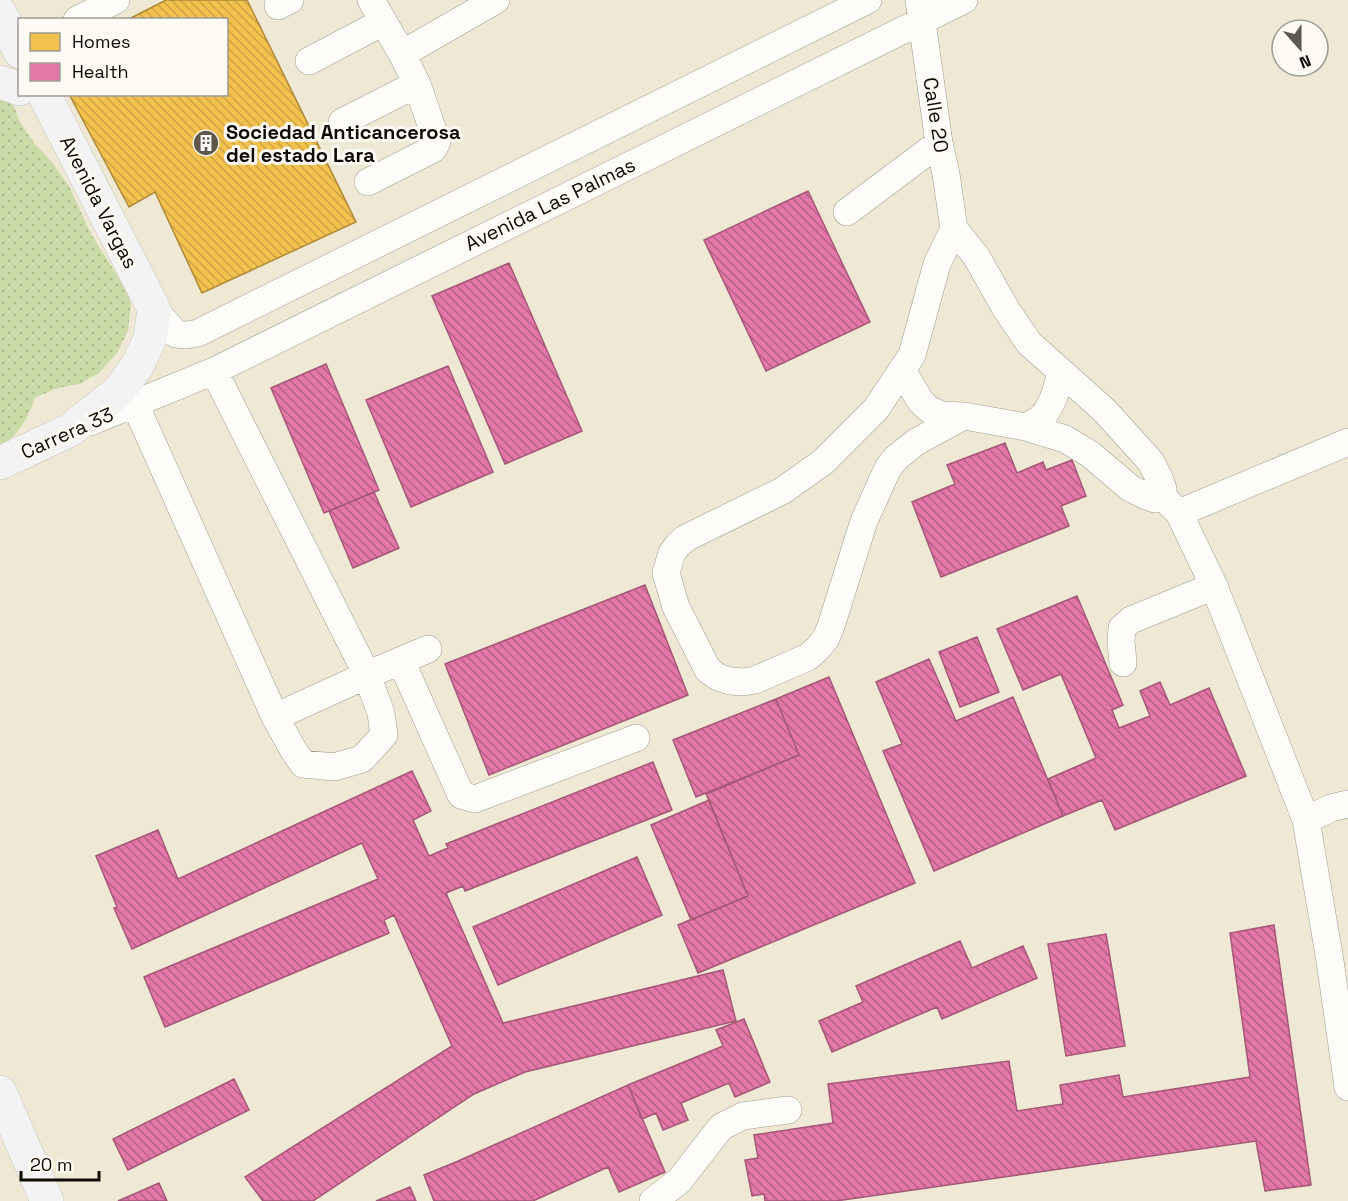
<svg xmlns="http://www.w3.org/2000/svg" width="1348" height="1201" viewBox="0 0 1348 1201" font-family="'Space Grotesk',sans-serif">
	<style>
		.grass { fill: url(#grass-dots) }
		.homes { fill: url(#homes-back-hatch); stroke: #ae8a37; stroke-width: 1.5 }
		.health { fill: url(#health-back-hatch); stroke: #a45776; stroke-width: 1.5 }
		.lines { fill: none; stroke-linecap: round; stroke-linejoin: round }
		.minor-casing { stroke: #a29c8e; stroke-width: 28 }
		.major-casing { stroke: #cac6bd; stroke-width: 34 }
		.minor { stroke: #fdfcf9; stroke-width: 27 }
		.major { stroke: #f3f3f3; stroke-width: 33 }
		.labels { text-anchor: middle; dominant-baseline: central; stroke-width: 6; stroke-linejoin: round; paint-order: stroke }
		.street-label { font-size: 20px; fill: #100b02; stroke: #fdfaf3 }
		.poi-label { font-size: 20px; font-weight: bold; fill: #100b02; stroke: #fdfaf3; text-anchor: start }
	</style>
	<defs>
		<pattern id="grass-dots" width="8" height="8" patternUnits="userSpaceOnUse" patternTransform="scale(1.5)"><rect width="8" height="8" fill="#cbdba7"/><path d="M2 2h.1M6 6h.1" fill="none" stroke="#adbb8e" stroke-width="1.8" stroke-linecap="round"/></pattern>
		<pattern id="homes-back-hatch" width="6" height="6" patternUnits="userSpaceOnUse" patternTransform="scale(1.5)"><rect width="6" height="6" fill="#f2c14e"/><path d="M-1 5l2 2M0 0l6 6M5-1l2 2" fill="none" stroke="#cea442"/></pattern>
		<pattern id="health-back-hatch" width="6" height="6" patternUnits="userSpaceOnUse" patternTransform="scale(1.5)"><rect width="6" height="6" fill="#e377a8"/><path d="M-1 5l2 2M0 0l6 6M5-1l2 2" fill="none" stroke="#b76087"/></pattern>
	</defs>
	<rect width="100%" height="100%" fill="#efe8d5"/>
	<path class="grass" d="M0 88 9 94 20 122 34 143 51 161 69 186 90 232 125 288 131 304 128 331 117 353 98 374 91 377 82 383 55 389 35 398C27 419 20 434 0 446Z"/>
	<path class="homes" d="M166 0H247L356 222 202 293 155 192 129 207 69 94H226V20H127Z"/>
	<path class="health" d="M808 191 870 322 766 371 704 240Z
		M509 263 582 431 505 464 432 296Z
		M326 364 379 490 324 513 271 388Z
		M448 366 493 472 411 507 366 400Z
		M1005 443 1017 473 1043 462 1046 470 1072 460 1086 496 1061 506 1069 526 941 577 912 502 955 484 947 465Z
		M374 492 399 548 353 568 329 511Z
		M645 585 688 695 489 775 445 664Z
		M1077 596 1123 705 1112 710 1119 728 1150 716 1140 691 1160 682 1170 705 1209 688 1246 776 1115 830 1102 800 1063 816 1048 779 1096 758 1061 674 1023 690 997 629Z
		M977 637 999 692 960 707 939 652Z
		M929 659 956 721 1013 697 1063 816 934 871 883 751 902 744 876 682Z
		M829 677 915 883 698 973 678 925 748 896 706 794 799 755 776 699Z
		M776 699 799 755 696 797 673 740Z
		M653 762 672 810 465 891 463 886 446 893 503 1023 723 970 736 1021 525 1072 474 1094 313 1201H263L245 1177 452 1046 394 915 384 920 389 933 165 1027 144 977 378 879 362 843 132 949 114 908 117 907 96 856 158 830 178 879 412 771 431 811 413 820 429 856 448 848 446 844Z
		M709 800 748 896 691 920 651 825Z
		M637 857 662 915 498 985 473 927Z
		M1274 925 1311 1185 1265 1191 1256 1141 836 1201H765L764 1194 752 1196 745 1160 758 1158 754 1135 833 1123 828 1084 1009 1061 1017 1111 1063 1104 1060 1085 1119 1075 1123 1097 1250 1077 1230 933Z
		M1106 934 1125 1046 1066 1056 1048 944Z
		M960 941 972 968 1023 946 1037 978 942 1019 937 1007 832 1052 819 1021 863 1002 856 986Z
		M744 1019 770 1082 735 1097 729 1083 681 1103 688 1120 663 1130 656 1113 642 1119 628 1085 723 1046 716 1030Z
		M234 1079 249 1110 128 1170 113 1139Z
		M628 1085 665 1172 619 1192 608 1167 533 1201H434L424 1175 456 1162Z
		M159 1183 167 1201H118Z
		M410 1187 416 1201H376Z"/>
	<g class="lines">
		<g class="minor-casing">
			<path id="minor" d="M919 0 939 143 946 174 954 229 976 256 1006 309 1029 343 1105 411 1151 462 1160 480 1163 489 1162 496 1179 513 1214 586 1306 820 1330 961 1348 1087
				M278 6 290 0
				M77 20 116 0
				M402 54 496 0
				M309 61 383 22
				M342 122 417 84
				M368 182 433 149 437 142 417 84 402 54 371 0
				M847 212 939 143
				M954 229 937 264 912 355 876 409 823 462 782 491 686 538 678 545 672 553 666 573 676 607 708 670 718 677 730 681 743 682 755 680 808 657 818 648 826 638 831 626 864 521 888 468 896 458 916 442 964 416
				M154 309 176 334 186 335 198 333 868 0
				M902 370 921 402 930 410 942 415 964 416 1026 427 1065 439 1090 454 1130 488 1146 496 1155 499 1162 496
				M135 404 275 717 294 751 303 764 334 767 362 759 384 735 381 713 367 675 214 371
				M90 422 214 371 964 0
				M1026 427C1030 424 1036 422 1040 419 1052 408 1057 388 1061 373
				M1179 513 1348 442
				M401 661 461 795 475 799 636 738
				M1123 663 1121 641 1122 628 1131 620 1214 586
				M275 717 367 675 428 649
				M1306 820 1331 808 1348 804
				M653 1201 679 1181 721 1127 743 1116 788 1110"/>
		</g>
		<g class="major-casing">
			<path id="major" d="M0 13 20 52
				M0 82 20 89
				M0 463 70 430 119 391 137 366 150 339 154 309 44 94
				M0 1092 47 1201"/>
		</g>
		<use href="#minor" class="minor"/>
		<use href="#major" class="major"/>
	</g>
	<defs>
		<g id="building-disc" transform="scale(1.35)"><circle r="9.5" fill="#5e584c" stroke="#fdfaf3"/><path d="M-4-6H4V6H1V3H-1V6H-4ZM-2.5-4.3h1.7v1.8h-1.7ZM.8-4.3h1.7v1.8H.8ZM-2.5-1h1.7V.8h-1.7ZM.8-1h1.7V.8H.8Z" fill="#fff"/></g>
	</defs>
	<g fill-rule="evenodd">
		<use href="#building-disc" x="206" y="143"/>
	</g>
	<g class="labels">
		<g class="street-label">
			<text transform="translate(936 115) rotate(81)">Calle 20</text>
			<text transform="translate(99 202) rotate(63)">Avenida Vargas</text>
			<text transform="translate(550 204) rotate(-26)">Avenida Las Palmas</text>
			<text transform="translate(67 433) rotate(-24)">Carrera 33</text>
		</g>
		<g class="poi-label">
			<text x="226" y="132">Sociedad Anticancerosa<tspan x="226" dy="23">del estado Lara</tspan></text>
		</g>
	</g>
	<rect x="18" y="18" width="210" height="78" fill="#fdfaf3" stroke="#9e9a93" stroke-width="1.5"/>
	<rect x="30" y="33" width="30" height="18" fill="#f2c14e" stroke="#9e9a93" stroke-width="1.5"/>
	<text x="72" y="48" font-size="18" fill="#100b02">Homes</text>
	<rect x="30" y="63" width="30" height="18" fill="#e377a8" stroke="#9e9a93" stroke-width="1.5"/>
	<text x="72" y="78" font-size="18" fill="#100b02">Health</text>
	<g transform="translate(1300 48) rotate(159)"><circle r="28" fill="#fdfaf3" stroke="#9e9a93" stroke-width="1.5"/>
	<path d="M0-4.5L10 22L0 15L-10 22Z" fill="#5e584c"/>
	<text y="-9" font-size="16" font-weight="bold" text-anchor="middle" fill="#100b02">N</text>
	</g>
	<path d="M21 1171v9h78v-9" fill="none" stroke="#100b02" stroke-width="3"/>
	<text x="30" y="1171" font-size="18" fill="#100b02" stroke="#fdfaf3" stroke-width="4.5" paint-order="stroke">20 m</text>
</svg>
